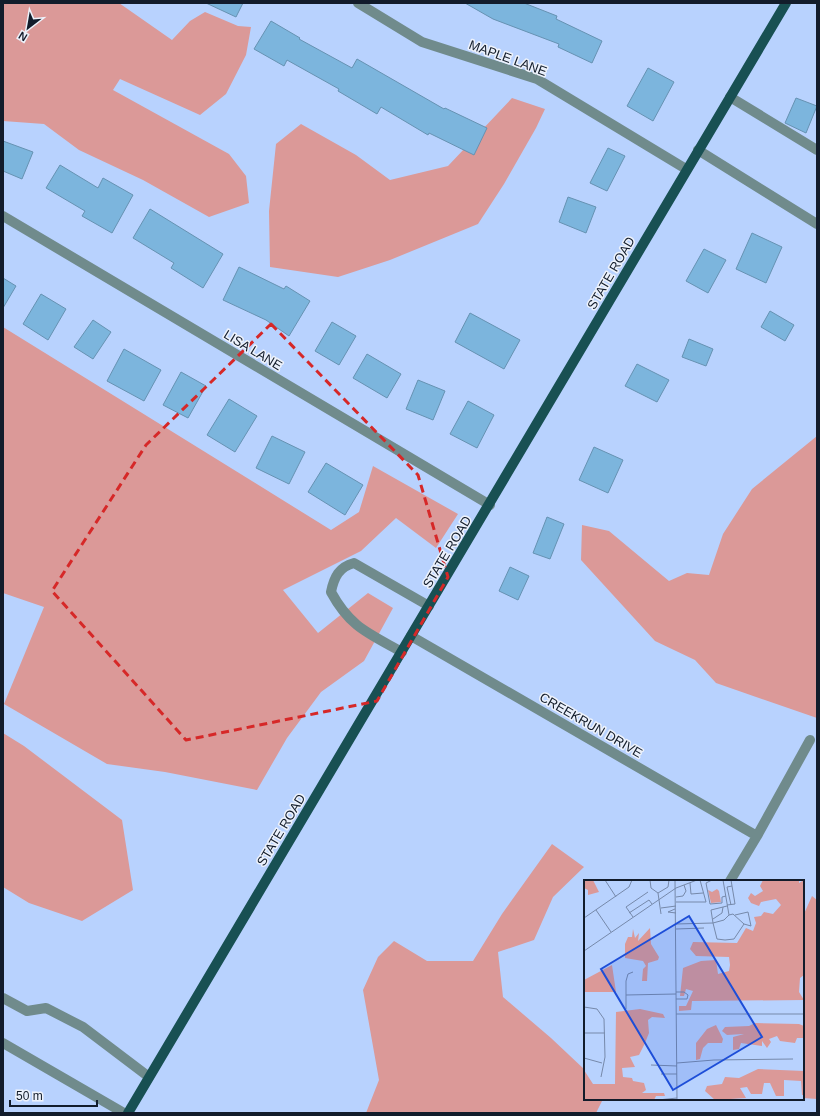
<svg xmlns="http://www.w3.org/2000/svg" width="820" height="1116" viewBox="0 0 820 1116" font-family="Helvetica,sans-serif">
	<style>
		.green { fill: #db9998 }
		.building { fill: #7cb5dd; stroke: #6692b2 }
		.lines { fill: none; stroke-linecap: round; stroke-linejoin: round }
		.minor { stroke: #708b8c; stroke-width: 10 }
		.major { stroke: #185053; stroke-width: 10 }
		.marked { fill: none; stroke: #d62828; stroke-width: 3; stroke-dasharray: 8 5; stroke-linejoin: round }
		.labels { text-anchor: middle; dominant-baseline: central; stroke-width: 3; stroke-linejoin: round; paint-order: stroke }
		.street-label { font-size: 13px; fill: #121c2b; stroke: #edf2fb }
		.inset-road { fill: none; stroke: #7689aa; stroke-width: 1 }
		.view { fill: #1d4ed8; fill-opacity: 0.15; stroke: #1d4ed8; stroke-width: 2 }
		.inset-edge { fill: none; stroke: #121c2b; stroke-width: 2 }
	</style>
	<rect width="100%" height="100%" fill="#b8d2fe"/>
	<path class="green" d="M3 3H119L172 40 190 21 205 12 238 26 251 27 246 55 226 94 200 115 120 79 113 90 229 154 246 176 249 203 209 217 143 180 79 150 44 124 3 121Z
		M512 98 545 109 536 128 504 184 478 224 390 260 338 277 270 267 269 211 276 144 301 124 356 155 390 180 448 166Z
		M3 327 331 530 359 512 373 466 458 514 436 548 396 518 361 551 283 590 318 633 368 593 393 608 364 661 321 692 287 738 257 790 165 772 107 764 4 704 44 607 3 593Z
		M817 436V718L716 683 695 660 655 641 581 560 582 525 609 531 669 581 687 573 709 575 723 534 752 489Z
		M3 733 24 746 122 820 133 890 82 921 29 903 3 887Z
		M552 844 584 867 553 897 534 940 498 952 503 997 551 1038 585 1070V1099H603L596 1113H366L379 1080 363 990 378 957 394 941 427 961H473L502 914Z
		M812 896 817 900V1099L803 1098V916Z"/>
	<path class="building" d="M206 3H243L236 17Z
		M465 3H524L557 16 556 19 602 41 592 63 558 47 559 44 493 19Z
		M271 21 300 38 299 39 352 68 357 59 444 109 445 108 487 128 474 155 429 133 428 135 381 107 377 114 338 91 339 89 287 60 284 66 254 49Z
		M648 68 674 82 653 121 627 106Z
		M796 98 817 106 806 133 785 123Z
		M3 141 33 152 22 179 3 171Z
		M608 148 625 156 607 191 590 183Z
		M60 165 98 188 103 178 133 195 112 233 82 216 85 211 46 188Z
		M568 197 596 207 586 233 559 222Z
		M150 209 223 254 203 288 171 268 174 263 133 238Z
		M752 233 782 247 766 283 736 269Z
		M704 249 726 260 708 293 686 281Z
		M239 267 284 289 286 286 310 301 289 336 266 320 223 300Z
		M3 278 16 286 3 308Z
		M41 294 66 309 48 340 23 324Z
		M770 311 794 325 785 341 761 327Z
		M470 313 520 340 504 369 455 342Z
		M93 320 111 332 93 359 74 347Z
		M332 322 356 336 339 365 315 351Z
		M689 339 713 349 706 366 682 357Z
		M124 349 161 370 144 401 107 381Z
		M367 354 401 374 387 398 353 378Z
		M637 364 669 380 657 402 625 386Z
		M181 372 206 386 188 418 163 405Z
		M418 380 445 391 433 420 406 409Z
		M229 399 257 416 235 452 207 435Z
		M468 401 494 415 477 448 450 434Z
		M272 436 305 452 289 484 256 468Z
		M594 447 623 460 608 493 579 480Z
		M326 463 363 485 345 515 308 492Z
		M547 517 564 524 550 559 533 553Z
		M510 567 529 576 518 600 499 591Z"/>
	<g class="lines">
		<path class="minor" d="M358 3 422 42 537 79 686 169
			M730 97 817 150
			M698 150 817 224
			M3 216 490 505
			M411 636 757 836
			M402 652C368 633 350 627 331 592 334 577 339 567 354 563L429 606
			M730 881 757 836 810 740
			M3 998 27 1011 46 1008 83 1027 149 1077
			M3 1043 124 1113"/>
		<path class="major" d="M128 1113 786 3"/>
	</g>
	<path class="marked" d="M271 324 418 475 448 577 377 701 186 740 52 591 146 445Z"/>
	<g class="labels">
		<g class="street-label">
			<text transform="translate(508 58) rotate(20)">MAPLE LANE</text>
			<text transform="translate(611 273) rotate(-60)">STATE ROAD</text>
			<text transform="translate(253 350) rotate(31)">LISA LANE</text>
			<text transform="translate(447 552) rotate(-59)">STATE ROAD</text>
			<text transform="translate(591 725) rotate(30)">CREEKRUN DRIVE</text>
			<text transform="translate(281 830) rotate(-59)">STATE ROAD</text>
		</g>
	</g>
	<g transform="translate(584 880)">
		<rect width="220" height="220" fill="#b8d2fe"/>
		<path d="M0 0H9L15 12 4 15V10L0 8ZM179 0H215V3L220 0V95L216 98 215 112 220 120 108 121 107 130 95 131V126H102L109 111 102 109 100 116H96L99 88 117 81 132 80 134 94 145 91 146 85 145 77 112 76 106 69 109 62 153 63 162 48 169 51 172 43 170 37 177 36 180 32 189 34 197 25 192 19 177 22 175 26 167 23 164 18 167 13 171 16 179 11 176 6ZM133 9 135 11 137 22 127 23 124 10 128 12ZM66 48 67 64 75 77 74 80 64 83 63 101H58L59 89 62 86 59 81 41 78V64L44 57H48L49 49 51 58 55 53 54 61ZM28 85 32 112H0V100ZM56 129 79 134 81 138 68 137 64 140 65 153 61 163 55 175 46 177 51 187 38 188 39 197 48 198 49 201 60 203 62 210 58 213H80L81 216H72L70 220H0V190L9 204H31L32 132ZM171 143 215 144 220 146V158H213L211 163 196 161 193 156 185 159 187 162 183 168 178 161V166L157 163 155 169 149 170V157L160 154 143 155 138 151 141 147 165 146ZM132 145 139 159 138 163H124L119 168 116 179 112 180V163L123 149ZM174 189 220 191V215H218L217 201 200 200V216H192L186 203H180L178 214H167L163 207 156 208 162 218 131 220 121 211 123 206 138 204 141 197 155 198Z" fill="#db9998"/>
		<path class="inset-road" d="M21 0 32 17M66 0 67 8 74 13 77 34M91 0 93 220M128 0 122 3 126 24 138 23V17L142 16M139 0 145 35 140 40 129 43 127 30 143 26M106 3 107 14 119 13M74 13 84 7 85 0M92 17 99 16 102 11 100 5M92 22H122L116 0M143 25 151 24 147 0M147 25 143 7 148 6M77 28 92 26M91 29 84 32 92 33M12 30 27 52M45 33 65 20 68 24M145 35 149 34 160 44 167 46 164 32 151 35M49 37 42 27 64 12M0 38 45 7 48 0M129 39 138 33 139 27M92 44 129 43 133 59 141 60 150 59 160 44M92 49 120 48M0 71 92 8 113 0M92 112H100L104 115 103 119H92M42 115 92 114M0 127 13 129 20 139 21 177 17 197M42 129V101L44 94 49 92M92 134H220M0 153H21M0 178 18 183M93 183 130 180 209 179M67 185 93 186M77 194H93M74 220 93 218"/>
		<path class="view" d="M105 36 178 157 89 210 17 89Z"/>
		<rect width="220" height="220" class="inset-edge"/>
	</g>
	<rect width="820" height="1116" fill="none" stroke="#121c2b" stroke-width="8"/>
	<g transform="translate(28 28) rotate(211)" stroke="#edf2fb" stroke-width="3" paint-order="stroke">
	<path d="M0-3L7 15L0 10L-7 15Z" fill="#121c2b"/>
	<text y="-6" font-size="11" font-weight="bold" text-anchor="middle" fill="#121c2b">N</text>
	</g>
	<path d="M10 1100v6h87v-6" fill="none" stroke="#121c2b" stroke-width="2"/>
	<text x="16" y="1100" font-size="12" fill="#121c2b" stroke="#edf2fb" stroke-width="3" paint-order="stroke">50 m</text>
</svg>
